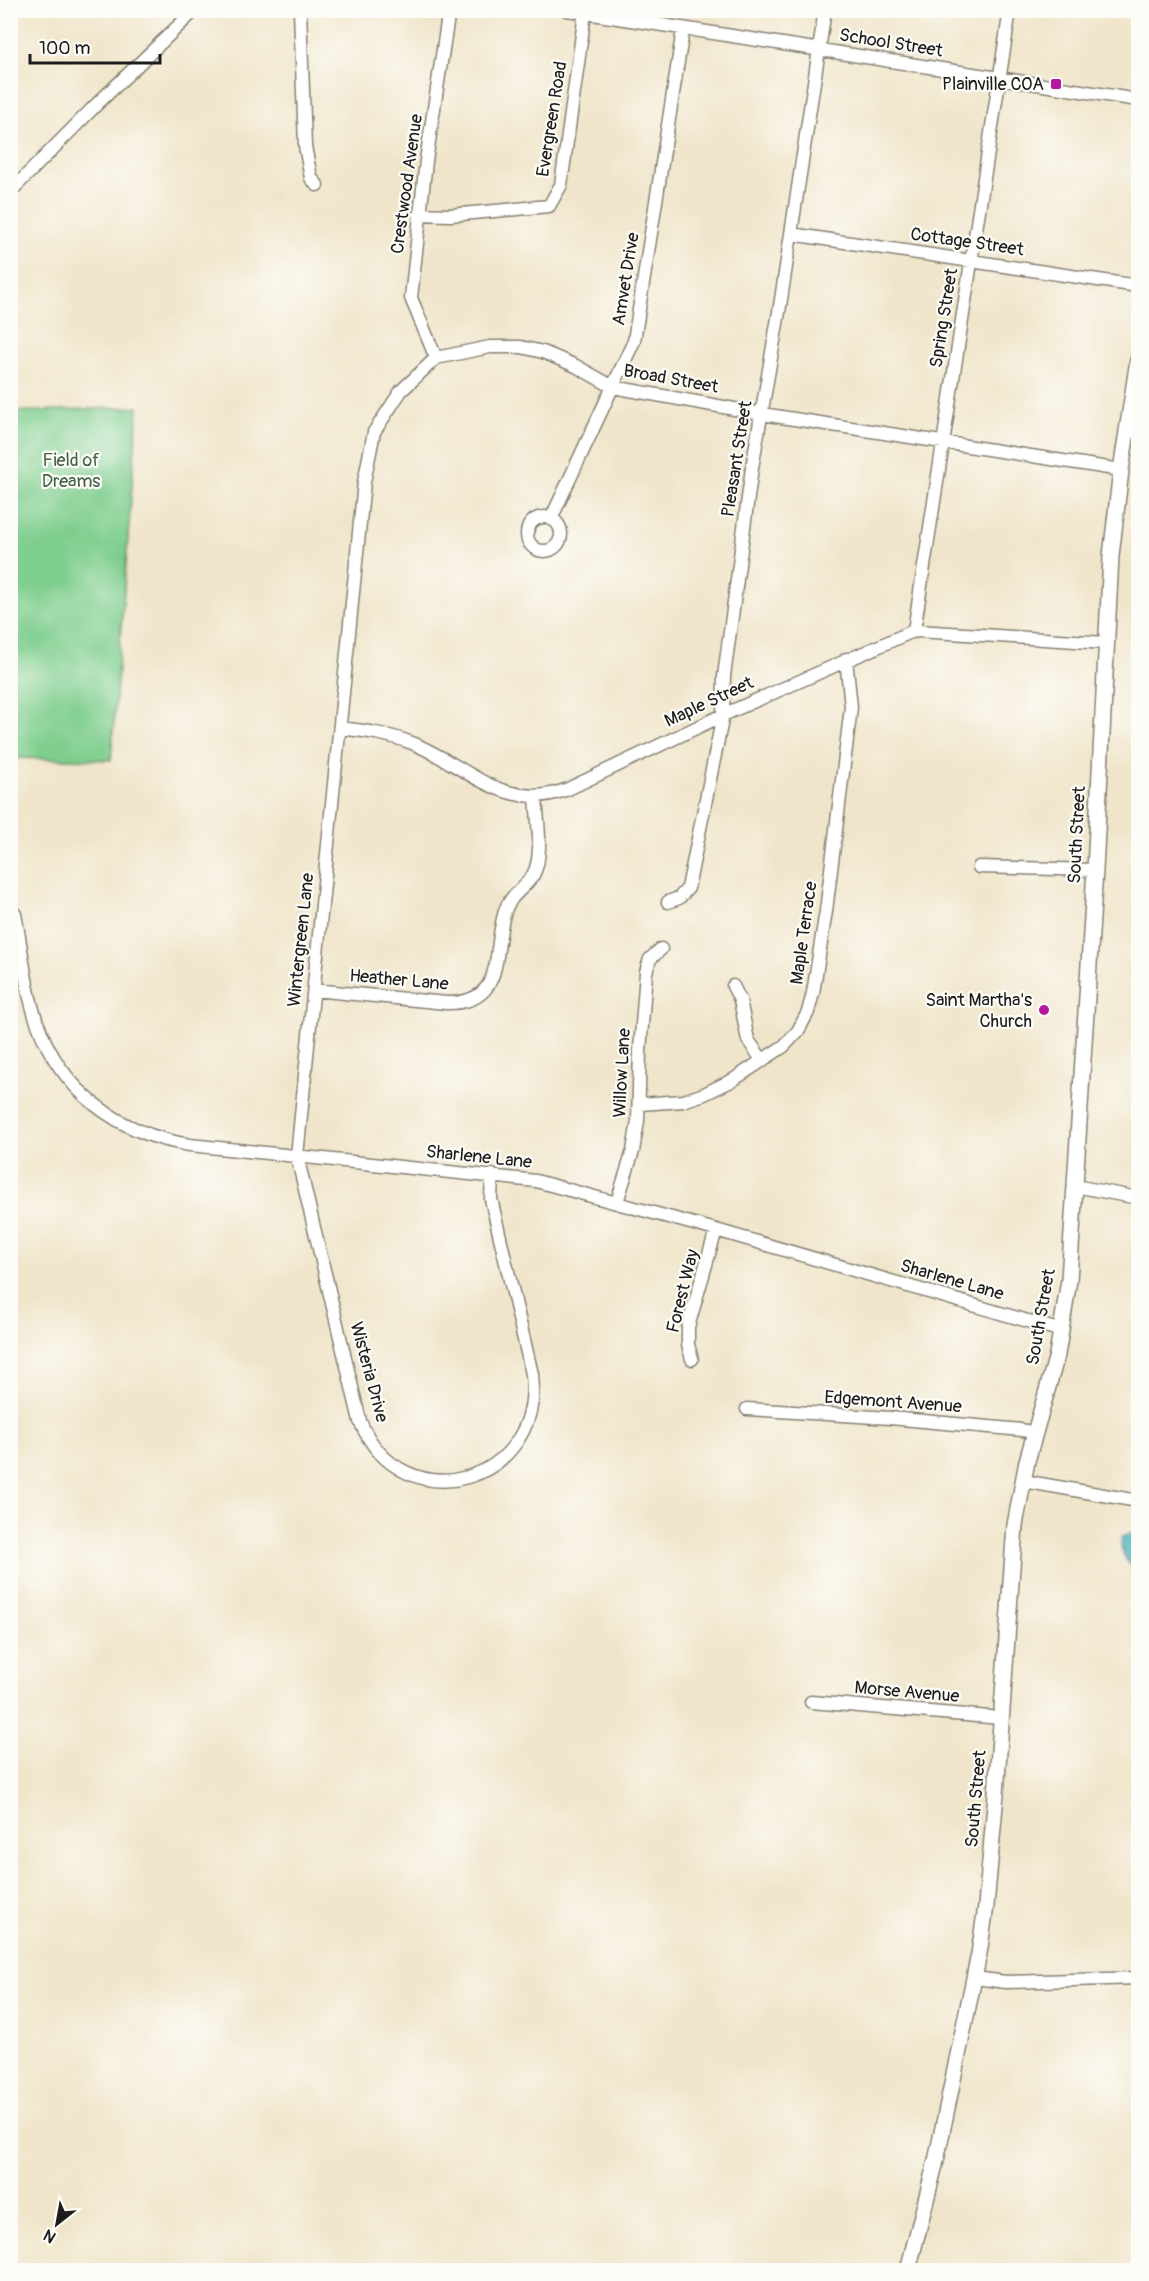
<svg xmlns="http://www.w3.org/2000/svg" width="1149" height="2281" viewBox="0 0 1149 2281" font-family="Pangolin,sans-serif">
	<style>
		.green { fill: #7ece8e; stroke: #4d7555; stroke-width: 1.5 }
		.water { fill: #40afbb; stroke: #2e666c; stroke-width: 1.5 }
		.lines { fill: none; stroke-linecap: round; stroke-linejoin: round }
		.minor-casing { stroke: #868073; stroke-width: 15 }
		.major-casing { stroke: #868073; stroke-width: 18 }
		.minor { stroke: #fff; stroke-width: 12 }
		.major { stroke: #fff; stroke-width: 15 }
		.poi-dot { fill: #b5179e; stroke: #fdfcf7; stroke-width: 2 }
		.labels { text-anchor: middle; dominant-baseline: central; stroke-width: 4.5; stroke-linejoin: round; paint-order: stroke }
		.street-label { font-size: 18px; fill: #1c1c1c; stroke: #fdfcf7 }
		.poi-label { font-size: 18px; fill: #1c1c1c; stroke: #fdfcf7; text-anchor: end }
		.park-label { font-size: 18px; fill: #43634a; stroke: #fdfcf7 }
	</style>
	<rect width="100%" height="100%" fill="#fdfcf7"/>
	<filter id="ink" filterUnits="userSpaceOnUse"><feTurbulence type="fractalNoise" baseFrequency=".0167" numOctaves="2"/><feDisplacementMap in="SourceGraphic" scale="12" xChannelSelector="R" yChannelSelector="G"/><feConvolveMatrix kernelMatrix="1 2 1 2 8 2 1 2 1" color-interpolation-filters="sRGB"/></filter>
	<filter id="wash" filterUnits="userSpaceOnUse"><feTurbulence type="fractalNoise" baseFrequency=".008" numOctaves="4" result="noise"/><feDisplacementMap in="SourceGraphic" scale="24" xChannelSelector="R" yChannelSelector="G"/><feGaussianBlur stdDeviation="1.35" result="paint"/><feColorMatrix in="noise" values="0 0 0 0 0 0 0 0 0 0 0 0 0 0 0 0 0 1.4 0 .05"/><feComposite in="paint" operator="in"/></filter>
	<g filter="url(#wash)">
		<rect width="100%" height="100%" fill="#f0e5ca"/>
		<path class="green" d="M138 407 111 760 11 758V412Z"/>
		<path class="water" d="M1138 1529V1572C1128 1564 1118 1551 1122 1537Z"/>
	</g>
	<g filter="url(#ink)">
		<g class="lines">
			<g class="minor-casing">
				<path id="minor" d="M300 10 305 146 311 178 317 185
					M567 10 1138 100
					M10 192 97 104 195 10
					M419 214 450 215 549 206 561 185 585 13
					M791 234 1138 286
					M436 358 411 298 426 161 449 10
					M527 534a17 17 0 1 1 34 0a17 17 0 1 1-34 0Z
					M551 519 634 341 683 30
					M914 631 1010 10
					M340 728C365 731 389 734 412 743 467 765 504 814 568 789L723 715 911 632 918 631 1106 643
					M979 867 1095 870
					M668 902 679 898 688 888 723 715 724 676 752 468 780 306 825 10
					M15 914C22 950 25 988 37 1022 61 1091 119 1134 190 1145L536 1181 716 1230 1062 1331
					M733 986 740 1000 748 1040 763 1061
					M314 990 446 1003C507 1004 492 952 505 911 510 895 524 889 533 875 544 856 537 819 536 797
					M640 1104 683 1101 704 1094 733 1080 784 1046 798 1031 808 1012 813 993 826 911 851 707 846 659
					M492 1175 491 1199 532 1374C544 1485 402 1523 360 1421L297 1156 364 482 374 432 401 391 436 358 490 347H521L543 352 576 366 613 387 762 414 1121 470
					M1075 1186 1138 1198
					M617 1202 633 1151 638 1121 640 1051 646 972 650 959 661 949
					M692 1359 688 1345V1327L716 1230
					M747 1409 890 1418 1022 1430 1035 1433
					M1023 1481 1138 1501
					M811 1702 1001 1718
					M975 1978 1006 1982 1138 1978"/>
			</g>
			<g class="major-casing">
				<path id="major" d="M908 2270 936 2161 979 1954 986 1906 996 1794 1015 1525 1027 1461 1057 1355 1069 1280 1095 870 1111 556 1121 470 1138 360"/>
			</g>
			<use href="#minor" class="minor"/>
			<use href="#major" class="major"/>
		</g>
	</g>
	<g class="poi-dot">
		<rect x="1050" y="78" width="12" height="12" rx="3"/>
		<circle cx="1044" cy="1010" r="6"/>
	</g>
	<g class="labels">
		<g class="street-label">
			<text transform="translate(891 43) rotate(9)">School Street</text>
			<text transform="translate(552 119) rotate(-81)">Evergreen Road</text>
			<text transform="translate(407 184) rotate(-82)">Crestwood Avenue</text>
			<text transform="translate(967 242) rotate(8)">Cottage Street</text>
			<text transform="translate(626 279) rotate(-81)">Amvet Drive</text>
			<text transform="translate(944 318) rotate(-81)">Spring Street</text>
			<text transform="translate(671 379) rotate(10)">Broad Street</text>
			<text transform="translate(737 459) rotate(-81)">Pleasant Street</text>
			<text transform="translate(709 702) rotate(-25)">Maple Street</text>
			<text transform="translate(1077 835) rotate(-87)">South Street</text>
			<text transform="translate(804 933) rotate(-82)">Maple Terrace</text>
			<text transform="translate(301 940) rotate(-84)">Wintergreen Lane</text>
			<text transform="translate(399 980) rotate(5)">Heather Lane</text>
			<text transform="translate(622 1073) rotate(-87)">Willow Lane</text>
			<text transform="translate(479 1157) rotate(6)">Sharlene Lane</text>
			<text transform="translate(952 1280) rotate(16)">Sharlene Lane</text>
			<text transform="translate(683 1291) rotate(-76)">Forest Way</text>
			<text transform="translate(1041 1317) rotate(-80)">South Street</text>
			<text transform="translate(369 1372) rotate(75)">Wisteria Drive</text>
			<text transform="translate(893 1402) rotate(4)">Edgemont Avenue</text>
			<text transform="translate(907 1692) rotate(5)">Morse Avenue</text>
			<text transform="translate(976 1799) rotate(-85)">South Street</text>
		</g>
		<g class="poi-label">
			<text x="1044" y="84">Plainville COA</text>
			<text x="1032" y="1000">Saint Martha's<tspan x="1032" dy="21">Church</tspan></text>
		</g>
		<g class="park-label">
			<text x="71" y="460">Field of<tspan x="71" dy="21">Dreams</tspan></text>
		</g>
	</g>
	<rect width="1149" height="2281" fill="none" stroke="#fdfcf7" stroke-width="36"/>
	<g transform="translate(57 2224) rotate(211)" stroke="#fdfcf7" stroke-width="4.5" paint-order="stroke">
	<path d="M0-4.5L10 22L0 15L-10 22Z" fill="#1c1c1c"/>
	<text y="-9" font-size="16" font-weight="bold" text-anchor="middle" fill="#1c1c1c">N</text>
	</g>
	<path d="M30 54v9h130v-9" fill="none" stroke="#1c1c1c" stroke-width="3"/>
	<text x="39" y="54" font-size="18" fill="#1c1c1c" stroke="#fdfcf7" stroke-width="4.5" paint-order="stroke">100 m</text>
</svg>
